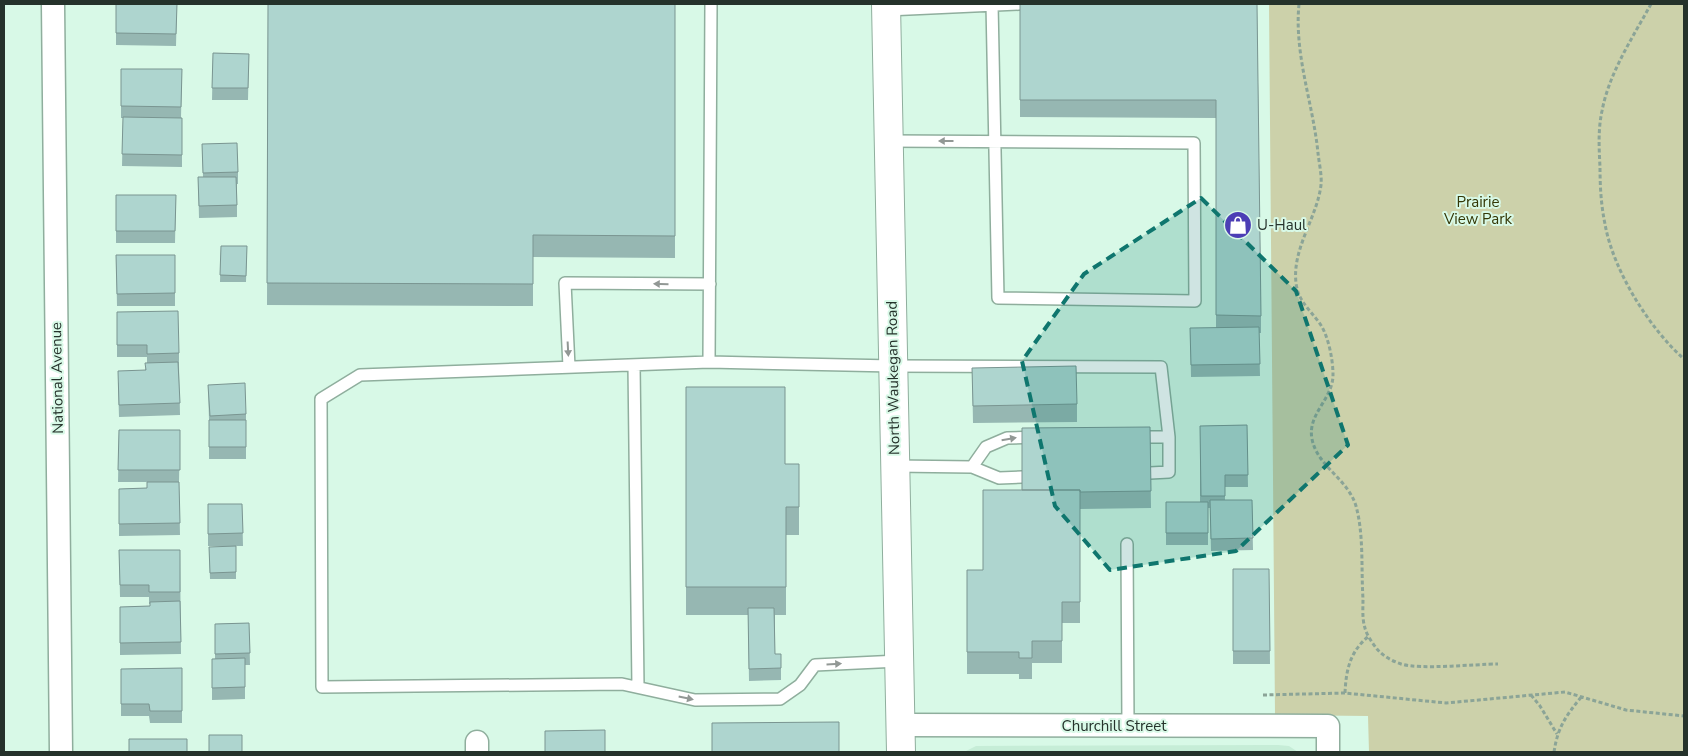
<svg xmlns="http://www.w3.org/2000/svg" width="1688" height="756" viewBox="0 0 1688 756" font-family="'Nunito Sans',sans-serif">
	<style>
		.built { fill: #c6edd7 }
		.park { fill: #ccd1aa }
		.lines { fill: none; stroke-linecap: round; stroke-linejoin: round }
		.service-casing { stroke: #8fae9d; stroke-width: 14 }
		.minor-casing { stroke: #8fae9d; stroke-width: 25 }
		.primary-casing { stroke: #8fae9d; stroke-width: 30 }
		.path { stroke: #8ba497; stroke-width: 3; stroke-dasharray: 4 2.5; stroke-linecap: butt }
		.service { stroke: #fff; stroke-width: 11 }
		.minor { stroke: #fff; stroke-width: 22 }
		.primary { stroke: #fff; stroke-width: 28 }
		.wall { fill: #96b7b2 }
		.building { fill: #aed5cf; stroke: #7a9591 }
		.oneway { fill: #929895 }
		.marked { fill: #0f766e; fill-opacity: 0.2; stroke: #0f766e; stroke-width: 4; stroke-dasharray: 10 6; stroke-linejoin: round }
		.labels { text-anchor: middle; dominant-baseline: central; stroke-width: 4; stroke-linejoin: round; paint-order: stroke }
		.park-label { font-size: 15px; fill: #343706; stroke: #d8f9e7 }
		.poi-label { font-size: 15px; fill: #25322b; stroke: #d8f9e7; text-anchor: start }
		.street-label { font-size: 15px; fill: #25322b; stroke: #d8f9e7 }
	</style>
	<rect width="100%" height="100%" fill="#d8f9e7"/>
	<path class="built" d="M1278 745 1289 746 1298 752H964L976 746Z"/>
	<path class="park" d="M1269 4H1684V752H1369L1368 716 1275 715Z"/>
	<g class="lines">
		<g class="service-casing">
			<path id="service" d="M887 10 1019 4
				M889 141 1194 143 1195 301 998 298 992 4
				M709 362 711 4
				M634 365 638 687
				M569 367 565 283 710 284
				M1136 437H1169
				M895 466 972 467 999 478 1022 477
				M972 467 986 447 1007 438 1037 437
				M1127 544 1128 726
				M899 661 815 665 800 685 780 699 695 700 622 684 322 687 321 399 360 375 709 362 893 366 1161 367 1169 437V472L1150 473"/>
		</g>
		<g class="minor-casing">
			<path id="minor" d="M53 4 61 752
				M900 725 1328 726V752
				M477 742V752"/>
		</g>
		<g class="primary-casing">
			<path id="primary" d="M886 4 901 752"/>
		</g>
		<path class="path" d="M1299 4C1294 55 1313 103 1318 153 1319 163 1322 175 1321 185 1317 218 1292 248 1296 283 1298 300 1308 308 1318 321 1328 333 1333 359 1333 375 1333 399 1307 414 1312 439 1317 466 1348 479 1356 506 1364 535 1361 569 1363 599 1363 608 1362 619 1365 628 1366 634 1373 644 1377 649 1383 656 1392 661 1401 664 1420 670 1476 664 1498 664
			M1651 4C1633 37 1609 73 1602 111 1598 129 1599 148 1600 167 1600 186 1601 205 1605 224 1613 270 1649 328 1684 359
			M1345 693C1346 670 1350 651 1369 636
			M1263 695 1345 693 1446 703 1565 692 1626 710 1684 716
			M1531 695 1540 706 1557 734
			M1554 752C1558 726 1566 716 1582 696"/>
		<use href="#service" class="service"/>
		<use href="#minor" class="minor"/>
		<use href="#primary" class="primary"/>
	</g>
	<path class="wall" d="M116 4H177L176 46 116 45Z
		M268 4H675V258L533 257V306L267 305Z
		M1020 4H1257L1261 316V333H1259L1260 376 1191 377 1190 328H1216V118L1020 117Z
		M213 53 249 54 248 100H212Z
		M121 69H182L181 118 182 130V167L122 166 123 118H121Z
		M202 144 238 172V184H237V217L199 218 198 177H203Z
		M116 195H176L175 243H116Z
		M221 246H247L246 282H220Z
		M116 255H175V306H117Z
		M117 312 179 353V365L180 415 119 417 118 383 145 370 147 363V357H117Z
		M972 368 1077 404V422L973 423Z
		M208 385 246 414V459H209V420Z
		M686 387 785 464H799V535H786V615H775V654H781V680L749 681 748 615H686Z
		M1247 425 1248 487H1225V500H1252L1253 550 1211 551 1210 508H1208V545H1166V502H1200V426Z
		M1150 427 1151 508 1080 509V623H1062V663H1032V679H1019V674H967V570H983Z
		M119 430H180L179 482 180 535 119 536V489L147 488V482H118Z
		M208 504H242L243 546H208Z
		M236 546V579H210L209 547Z
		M119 550H180L181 654 120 655V607L150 606V604H149V597H120Z
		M1233 569H1269L1270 664H1233Z
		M249 623 250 665H245V699L212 700V659H215V624Z
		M182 668V723H150L149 716H121V669Z"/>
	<path class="building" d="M116 4H177L176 34 116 33Z
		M268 4H675V236L533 235V284L267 283Z
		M1020 4H1257L1261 316 1216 315V100H1020Z
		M213 53 249 54 248 88H212Z
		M121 69H182L181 107 121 106Z
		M123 117 182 118V155L122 154Z
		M237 143 238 172 203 173 202 144Z
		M198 177H236L237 205 199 206Z
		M116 195H176L175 231H116Z
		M221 246H247L246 276 220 275Z
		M116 255H175V293L117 294Z
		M178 311 179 353 147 354V345H117V312Z
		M1259 327 1260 364 1191 365 1190 328Z
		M178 362 180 403 119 405 118 371 146 370 145 363Z
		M1076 366 1077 404 973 406 972 368Z
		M245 383 246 414 210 416 208 385Z
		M686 387H785V464H799V507H786V587H686Z
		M209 420H246V447H209Z
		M1247 425 1248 475H1225V496H1201L1200 426Z
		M1150 427 1151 491 1080 492V490H1022V428Z
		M119 430H180V470H118Z
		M147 482H179L180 523 119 524V489L147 488Z
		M983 490H1080V602H1062V641H1032V658H1019V652H967V570H983Z
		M1210 500H1252L1253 538 1211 539Z
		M1166 502H1208V533H1166Z
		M208 504H242L243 533 208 534Z
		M236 546V572L210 573 209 547Z
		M119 550H180V592H149V585H120Z
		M1233 569H1269L1270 651H1233Z
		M180 601 181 642 120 643V607L150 606V602Z
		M748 608H774L775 654H781V668L749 669Z
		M249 623 250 653 215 654V624Z
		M245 658V687L212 688V659Z
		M182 668V711H150L149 704H121V669Z
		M839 722V752H712V723Z
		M605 730V752H545V731Z
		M209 735H242V752H209Z
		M129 739H187V752H129Z"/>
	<defs><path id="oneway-solid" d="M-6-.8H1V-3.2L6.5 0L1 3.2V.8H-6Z" transform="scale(1.25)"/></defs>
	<g class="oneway">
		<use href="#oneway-solid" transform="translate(946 141) rotate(180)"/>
		<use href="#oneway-solid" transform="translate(661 284) rotate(-179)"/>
		<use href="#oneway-solid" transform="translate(568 349) rotate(87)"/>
		<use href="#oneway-solid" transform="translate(1009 439) rotate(-10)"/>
		<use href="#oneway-solid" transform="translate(834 664) rotate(-3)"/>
		<use href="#oneway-solid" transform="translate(686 698) rotate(12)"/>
	</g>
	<path class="marked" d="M1201 198 1296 291 1348 445 1236 551 1110 570 1055 506 1022 361 1084 274Z"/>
	<defs>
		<g id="shop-disc" transform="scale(1.4375)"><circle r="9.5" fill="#4c3eb5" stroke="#d8f9e7"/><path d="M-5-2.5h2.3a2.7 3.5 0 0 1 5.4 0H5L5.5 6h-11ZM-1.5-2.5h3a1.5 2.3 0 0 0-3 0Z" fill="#fff"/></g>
	</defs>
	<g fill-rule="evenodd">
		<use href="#shop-disc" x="1238" y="225"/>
	</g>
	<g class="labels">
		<g class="park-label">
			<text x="1478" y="202">Prairie<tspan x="1478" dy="17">View Park</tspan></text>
		</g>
		<g class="poi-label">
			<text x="1257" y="225">U-Haul</text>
		</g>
		<g class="street-label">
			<text transform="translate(57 378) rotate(-91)">National Avenue</text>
			<text transform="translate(893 378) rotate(-91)">North Waukegan Road</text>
			<text x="1114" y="726">Churchill Street</text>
		</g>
	</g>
	<rect width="1688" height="756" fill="none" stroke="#25322b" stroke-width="10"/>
</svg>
